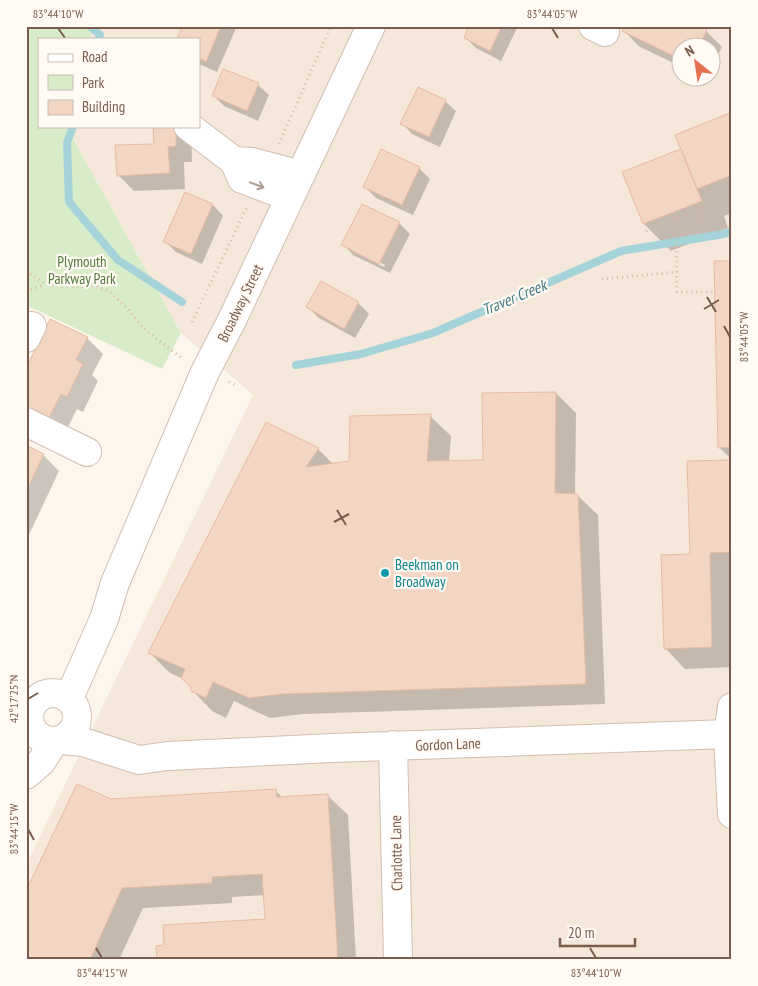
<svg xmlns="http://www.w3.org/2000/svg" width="758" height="986" viewBox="0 0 758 986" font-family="'PT Sans Narrow',sans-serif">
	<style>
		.residential { fill: #f5e8da; fill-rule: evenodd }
		.green { fill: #d8ecc9 }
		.shadow { fill: #0003; fill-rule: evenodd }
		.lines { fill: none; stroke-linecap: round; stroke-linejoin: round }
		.stream { stroke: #a5d3da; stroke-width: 8 }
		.building { fill: #f3d5c3; stroke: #e6bba3 }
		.minor-casing { stroke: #d1beb0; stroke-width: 30 }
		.path { stroke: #d9b8a5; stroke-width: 3; stroke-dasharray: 1 4; stroke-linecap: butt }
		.minor { stroke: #fff; stroke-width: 28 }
		.oneway { stroke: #af9d94 }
		.ticks { fill: none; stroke: #7a5c4d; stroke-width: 2 }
		.culture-dot { fill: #0f9aa8; stroke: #fffaf3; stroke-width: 2 }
		.labels { text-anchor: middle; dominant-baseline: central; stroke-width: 4.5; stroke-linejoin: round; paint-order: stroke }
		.park-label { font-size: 15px; fill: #537a41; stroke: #fffaf3 }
		.street-label { font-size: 15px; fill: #7a5c4d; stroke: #fffaf3 }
		.culture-label { font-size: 15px; fill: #0d838f; stroke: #fffaf3; text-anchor: start }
		.water-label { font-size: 16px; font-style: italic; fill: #437c86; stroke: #fffaf3 }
		.neatline { fill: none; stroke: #7a5c4d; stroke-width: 2 }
		.ticks-label { font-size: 12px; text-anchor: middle; fill: #7a5c4d }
	</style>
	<rect width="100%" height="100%" fill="#fdf6ec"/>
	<path class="residential" d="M96 26H732V960H26V865L253 395 181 333 66 126H199V39H90ZM680 48H710V78H680Z"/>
	<path class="green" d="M26 26H96L90 39H39V126H66L181 333 162 369 26 305Z"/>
	<path class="shadow" d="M183 26H237L217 72 199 64V39Z
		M470 26H518L501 61 476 48 465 37Z
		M624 31H706L722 47 710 71V48H680V66L640 47Z
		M258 85 269 95 258 121 224 106 213 95Z
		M445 101 456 111 440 147 412 134 402 123Z
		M732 113V213L724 216 728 228 671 251 644 224 624 173 682 149Z
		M154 126H191L192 162H184L185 189 134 191 118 175 155 145Z
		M419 168 430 179 413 215 376 198 365 187Z
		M186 194 213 205 223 216 202 264 176 252 165 241Z
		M399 223 410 234 390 273 353 255 343 244ZM354 250 385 265 384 267 354 252Z
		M732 262V460L719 447Z
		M321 283 358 303 369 314 355 338 319 318 308 307Z
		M87 338 103 354 92 375 98 381 83 412 77 409 65 433 26 413V371Z
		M556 393 576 413 575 495H577L598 515 605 704 303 714 270 718 234 701 226 718 212 711 192 690 191 687 183 679 170 673 150 653 267 424 318 449 334 465 350 462 430 416 451 436 449 462 484 461Z
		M26 447 43 455 59 471 26 541Z
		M732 461V573H729L732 667 685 669 665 648 691 555Z
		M275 790 283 798 327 795 348 815 356 960H158L266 920 265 895 232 897V903L143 908 119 960H26L110 801Z"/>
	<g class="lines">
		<path class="stream" d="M90 26 100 35 99 39
			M73 126 67 143 69 202 118 260 182 302
			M296 365 361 354 433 333 621 251 724 234 732 231"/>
	</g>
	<path class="building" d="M182 26H221L206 62 199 58V39H177Z
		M469 26H502L490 51 464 38Z
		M625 26H700L707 30 698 48H680V59L622 31Z
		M223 69 259 83 247 111 212 96Z
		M418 87 446 100 429 137 400 124Z
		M732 112V175L697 189 675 135Z
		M153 126H176V146L168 147 170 173 117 176 115 145 154 144Z
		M381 149 420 167 402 205 363 187Z
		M681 149 702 201 643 224 622 172Z
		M185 192 213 204 191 254 163 242Z
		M362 204 400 222 379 264 341 245Z
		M714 261H732V447L718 448Z
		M321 281 359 302 344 329 306 307Z
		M50 319 88 337 76 360 83 364 67 397 61 394 49 418 26 407V368Z
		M556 392 555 493 578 494 586 684 282 694 249 698 213 682 206 698 191 691 190 686 181 678 185 669 148 653 266 422 319 448 306 467 349 461 350 416 431 414 427 461 483 460 482 393Z
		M26 445 44 454 26 492Z
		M732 460V552L710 553 712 647 664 649 661 555 690 554 687 461Z
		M77 784 111 799 276 789 277 797 328 794 338 960H157L156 946 164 945 163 925 265 919 262 874 212 877V883L122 888 90 960H26V891Z"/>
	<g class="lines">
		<g class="minor-casing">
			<path id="minor" d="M593 26 605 32
				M188 126 234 161 242 179 290 197
				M234 161 252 162 301 175
				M26 338 32 326
				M26 422 87 452
				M29 717a24 24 0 1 1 48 0a24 24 0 1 1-48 0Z
				M69 698 104 619 115 583 205 372 232 320 371 26
				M732 707 728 734 732 814
				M62 740 83 742 139 760 167 756 332 748 728 734
				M393 745 398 960
				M26 775 41 762 54 742"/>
		</g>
		<path class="path" d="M279 144 331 26
			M727 177 732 190
			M697 211 702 221 676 230 677 292H714
			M672 213 676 220
			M646 231 732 196
			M26 271 45 284 66 287 94 286 109 291 126 307 145 330 183 359
			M602 279 677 272
			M26 291 44 285
			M192 322 247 207
			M229 382 235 385"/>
		<use href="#minor" class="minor"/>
	</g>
	<defs><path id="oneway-shaft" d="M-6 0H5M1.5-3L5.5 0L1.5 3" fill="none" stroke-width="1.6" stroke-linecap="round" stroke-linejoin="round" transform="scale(1.25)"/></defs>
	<use class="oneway" href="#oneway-shaft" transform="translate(257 185) rotate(21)"/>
	<path class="ticks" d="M58 28 65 38M552 28 558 38M707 297 716 312M704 309 719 300M724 326 730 337M337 510 346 525M334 522 349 514M28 699 38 693M28 829 34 840M96 948 102 958M590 948 596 958"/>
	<circle class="culture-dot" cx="385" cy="573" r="5"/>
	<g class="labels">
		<g class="park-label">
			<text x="82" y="261">Plymouth<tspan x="82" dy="17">Parkway Park</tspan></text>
		</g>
		<g class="street-label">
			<text transform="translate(240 303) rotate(-64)">Broadway Street</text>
			<text transform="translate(448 744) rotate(-2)">Gordon Lane</text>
			<text transform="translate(396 853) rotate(-91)">Charlotte Lane</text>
		</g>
		<g class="culture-label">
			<text x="395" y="564">Beekman on<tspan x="395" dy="17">Broadway</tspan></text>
		</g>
		<g class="water-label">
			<text transform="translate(514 297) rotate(-23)">Traver Creek</text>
		</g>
	</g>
	<rect width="758" height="986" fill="none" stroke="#fffaf3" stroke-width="55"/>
	<rect x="38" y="38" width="162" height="90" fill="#fffaf3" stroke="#cabbb1"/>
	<rect x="48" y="54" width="25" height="8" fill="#ffffff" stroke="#cabbb1"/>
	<text x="82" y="62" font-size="15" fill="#7a5c4d">Road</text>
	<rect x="48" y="75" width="25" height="15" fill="#d8ecc9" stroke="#cabbb1"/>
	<text x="82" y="88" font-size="15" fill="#7a5c4d">Park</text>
	<rect x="48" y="100" width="25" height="15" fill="#f3d5c3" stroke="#cabbb1"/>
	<text x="82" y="112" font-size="15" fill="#7a5c4d">Building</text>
	<g transform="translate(696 62) rotate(330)"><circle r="24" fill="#fffaf3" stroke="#cabbb1"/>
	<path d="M0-4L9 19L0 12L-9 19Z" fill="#e76f51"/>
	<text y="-8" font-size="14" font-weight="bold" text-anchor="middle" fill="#7a5c4d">N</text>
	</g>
	<path d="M560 938v8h75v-8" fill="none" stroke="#7a5c4d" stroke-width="2.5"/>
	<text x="568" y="938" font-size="15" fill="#7a5c4d" stroke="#fffaf3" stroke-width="4" paint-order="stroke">20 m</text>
	<rect x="28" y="28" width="702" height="930" class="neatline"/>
	<g class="ticks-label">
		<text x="58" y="18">83°44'10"W</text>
		<text x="552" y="18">83°44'05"W</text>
		<text transform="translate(744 337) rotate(-90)" y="4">83°44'05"W</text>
		<text transform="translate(14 699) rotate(-90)" y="4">42°17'25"N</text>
		<text transform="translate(14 829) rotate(-90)" y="4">83°44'15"W</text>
		<text x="102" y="977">83°44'15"W</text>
		<text x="596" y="977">83°44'10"W</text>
	</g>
</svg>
